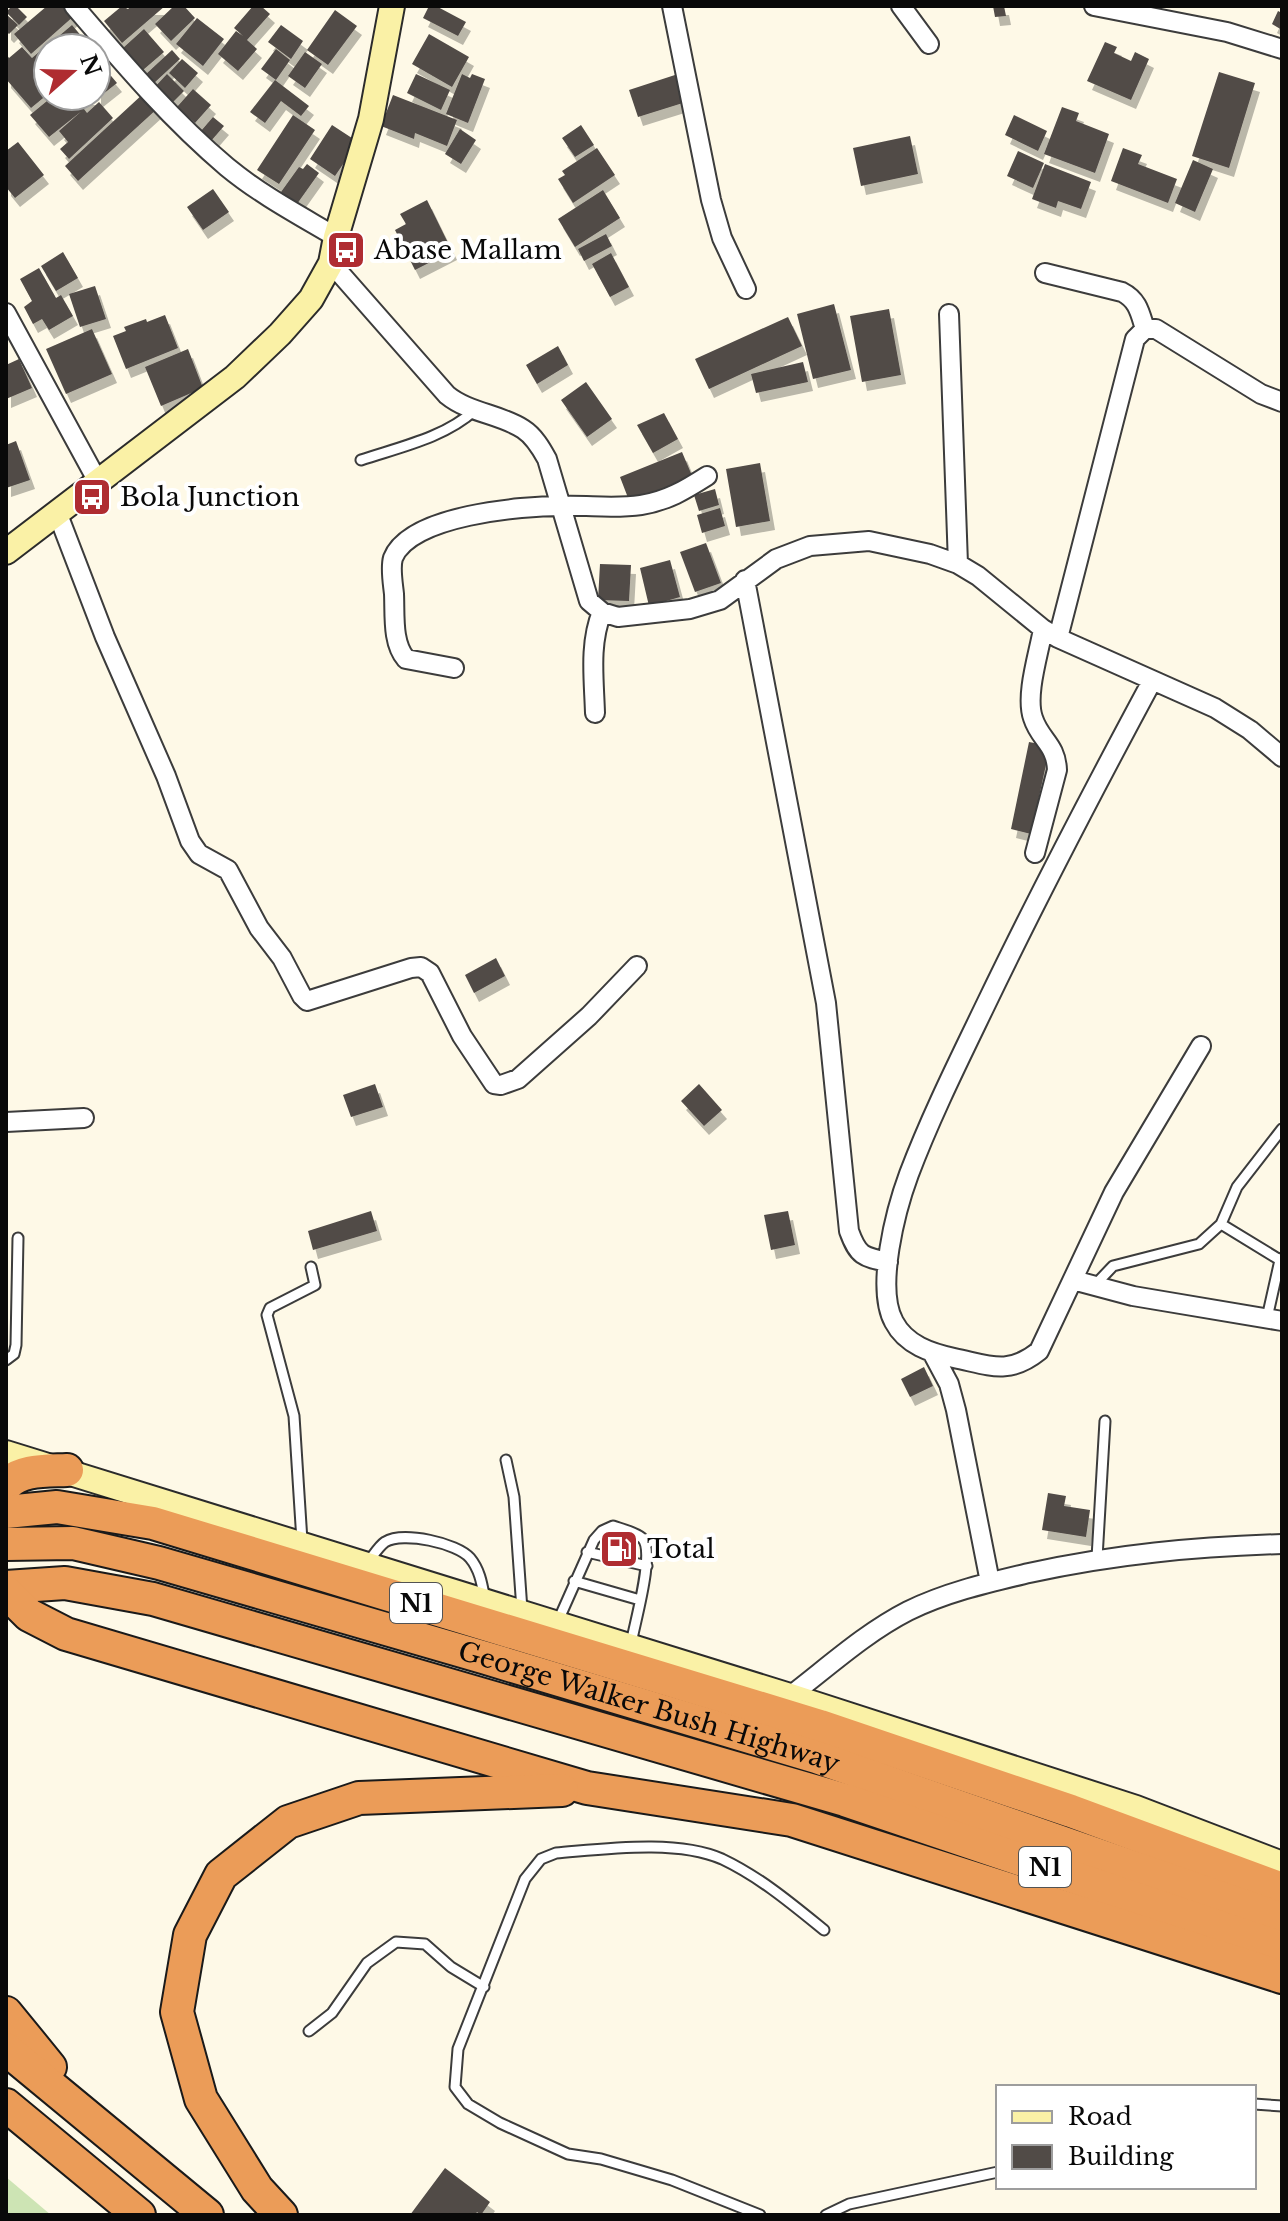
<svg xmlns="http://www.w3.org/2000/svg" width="1288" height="2221" viewBox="0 0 1288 2221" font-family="'Libre Baskerville',serif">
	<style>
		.green { fill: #cde4b4 }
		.building { fill: #514b47; filter: url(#shadow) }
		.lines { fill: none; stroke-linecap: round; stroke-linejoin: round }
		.lane-casing { stroke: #3c3c3c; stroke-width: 13 }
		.street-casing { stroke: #3c3c3c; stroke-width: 22 }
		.secondary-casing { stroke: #2b2b2b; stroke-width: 28 }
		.highway-casing { stroke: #1a1a1a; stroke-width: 36 }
		.lane { stroke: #fff; stroke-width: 9 }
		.street { stroke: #fff; stroke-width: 18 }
		.secondary { stroke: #faf1a6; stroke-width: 24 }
		.highway { stroke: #eb9c58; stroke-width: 32 }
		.labels { text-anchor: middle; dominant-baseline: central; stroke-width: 8; stroke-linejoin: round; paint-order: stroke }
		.shield { fill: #fff; stroke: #535353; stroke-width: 2 }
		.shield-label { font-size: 24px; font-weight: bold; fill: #090909 }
		.poi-label { font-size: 26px; fill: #090909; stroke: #fff; text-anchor: start }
		.street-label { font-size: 26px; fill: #090909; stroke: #fff }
	</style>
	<defs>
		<filter id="shadow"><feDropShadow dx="5" dy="9" stdDeviation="0" flood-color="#0004"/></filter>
	</defs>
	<rect width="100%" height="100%" fill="#fef9e7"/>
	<path class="green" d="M6 2177 51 2215H6Z"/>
	<path class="building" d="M12 6H16L27 17 19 25 6 12Z
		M47 6H68L75 15 31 54 14 34Z
		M122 6 128 9 131 6H165L122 43 104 21Z
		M174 6H184L195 18 171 41 155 24Z
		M253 6H261L270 14 247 40 257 49 238 71 218 54 236 31 243 36 234 28Z
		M429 6H436L466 22 458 36 423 18Z
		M993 6H1004L1006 16 995 17Z
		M335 10 357 26 328 65 307 50Z
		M1278 11 1282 13V30L1272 24Z
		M6 14 18 25 9 34 6 31Z
		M197 18 224 39 203 66 176 44Z
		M72 25 83 38 69 48 59 36Z
		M281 25 303 41 291 59 268 42Z
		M144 29 164 52 143 70 123 48Z
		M429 34 469 57 452 87 412 64Z
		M1105 42 1117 47 1114 53 1131 61 1135 52 1149 59 1131 100 1087 81Z
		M22 47 32 58 39 52 48 63V71L45 74 48 77V94L31 108 6 79V54L9 58Z
		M276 49 290 60 276 80 261 69Z
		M172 50 180 59 153 84 145 75Z
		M305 52 322 64 305 88 288 76Z
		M96 58 117 83 49 137 30 115 53 96H96Z
		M182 59 198 73 185 88 169 73Z
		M1219 72 1255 83 1229 168 1192 156Z
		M167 74 184 91 169 106 152 90Z
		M416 74 450 90 441 110 407 93Z
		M462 74 470 78 472 74 485 79 468 123 446 114Z
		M678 74 686 102 638 117 629 90Z
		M275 80 309 106 301 116 281 101 265 123 250 112Z
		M193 89 211 105 195 123 177 107Z
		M144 93 158 108 78 181 65 166Z
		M393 95 457 120 447 146 415 133 414 139 381 126Z
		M99 102 113 118 69 159 60 149 68 142 59 131 84 109 87 113Z
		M1062 107 1079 113 1076 121 1109 134 1095 173 1044 154Z
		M293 115 315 130 279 184 257 170Z
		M1014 115 1047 131 1038 151 1005 135Z
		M213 117 224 126 211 141 200 132Z
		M332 125 358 142 335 176 310 159Z
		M581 125 594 145 575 157 562 138Z
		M460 129 476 140 461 164 445 154Z
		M910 136 918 174 861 186 853 148Z
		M18 142 44 175 15 198 6 187V151Z
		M597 148 615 175 573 203 558 179 565 175 562 171Z
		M1123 148 1142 155 1138 164 1177 179 1168 203 1111 181Z
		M1018 151 1044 163 1033 188 1007 176Z
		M1193 160 1213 169 1195 212 1175 203Z
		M307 164 319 173 297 204 281 192 299 167 303 169Z
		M1045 164 1091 182 1081 209 1058 201 1056 208 1032 199Z
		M213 189 229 212 203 230 187 207Z
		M603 190 620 218 575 247 558 219Z
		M427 200 452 251 415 270 395 230 406 224 400 214Z
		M606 234 612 246 584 261 578 249Z
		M63 252 78 278 56 291 41 266Z
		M611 253 629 287 610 297 592 264Z
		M39 268 56 298 61 295 73 316 49 330 42 319 33 324 24 307 32 301 20 279Z
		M95 286 106 319 80 327 69 294Z
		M834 304 851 370 813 379 797 314Z
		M889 309 901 375 862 382 850 316Z
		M165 315 178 348 126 369 113 336 126 331 124 327 146 319 147 322Z
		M788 317 802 346 709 389 695 359Z
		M92 329 112 374 66 394 46 349Z
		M558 346 568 365 537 384 526 365Z
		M188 349 203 388 161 406 145 367Z
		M19 359 32 388 6 399V371L8 370 6 365Z
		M803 362 808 382 756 393 751 374Z
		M586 382 612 419 587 437 561 400Z
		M664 413 678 439 653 453 637 425Z
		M16 441 30 480 6 488V445Z
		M682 452 693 478 630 503 620 477Z
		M760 463 770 521 736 527 726 469Z
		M715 489 719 505 699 511 694 495Z
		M720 508 725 526 702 533 697 515Z
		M706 543 721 583 695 592 680 552Z
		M670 560 680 597 649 606 640 568Z
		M600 564 631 565 629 601 598 600Z
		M1029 742 1050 746 1031 834 1011 829Z
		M496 958 505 976 474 993 465 975Z
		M375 1084 383 1107 351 1117 343 1095Z
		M699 1084 722 1110 704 1126 681 1101Z
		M371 1211 377 1231 313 1250 308 1231Z
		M788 1211 795 1245 771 1250 764 1215Z
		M924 1367 933 1386 910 1397 901 1379Z
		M1048 1493 1066 1496 1064 1506 1090 1510 1086 1537 1042 1530Z
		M445 2168 490 2202 481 2215 477 2212 475 2215H410Z"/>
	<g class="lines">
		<g class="lane-casing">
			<path id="lane" d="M361 460C400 447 444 438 475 410
				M1282 1129 1237 1187 1221 1224 1280 1260 1282 1258
				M1095 1285 1113 1266 1199 1244 1221 1224
				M1267 1318 1280 1260
				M6 1360 14 1354 16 1345 18 1238
				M506 1460 514 1497 522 1610
				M302 1541 294 1416 267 1315 270 1308 315 1285 311 1267
				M587 1552 647 1566
				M1097 1558 1105 1421
				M368 1562C373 1556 379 1546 385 1542 403 1531 457 1543 470 1558 480 1570 482 1584 485 1600
				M574 1581 640 1600
				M558 1621 594 1540 602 1531 613 1526C622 1529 635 1532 642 1538 656 1551 634 1625 631 1644
				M309 2031 332 2013 367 1963 396 1942 425 1944 451 1967 484 1987
				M1254 2104 1282 2106
				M760 2215 672 2180 601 2159 568 2154 500 2123 468 2104 455 2087 458 2049 525 1879 541 1859 556 1853C605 1849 677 1839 722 1859 760 1877 792 1904 824 1930
				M826 2215 849 2204 998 2172"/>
		</g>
		<g class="street-casing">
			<path id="street" d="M74 6C122 62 170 119 227 167 261 195 299 215 336 237
				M672 6 711 200 722 238 746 289
				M901 6 929 44
				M1094 6 1227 32 1282 49
				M331 263 447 395C469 413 500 414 523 429 534 436 541 448 547 459L589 601 602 612 618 617 690 609 720 600 776 559 810 546 869 541 930 554 958 564 978 576 1043 629 1058 638 1215 708 1250 730 1282 757
				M1045 273 1122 292C1138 300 1140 313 1145 329
				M6 313 97 480
				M949 314 958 564
				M1145 329H1156L1261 394 1282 402
				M57 512 105 637 166 776 190 841 199 854 228 870 259 928 282 958 302 996 307 1001 411 968 421 967 430 973 462 1036 494 1084 501 1085 518 1079 589 1016 637 966
				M745 580 826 1003 849 1231C858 1256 863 1257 888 1262
				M1058 638 1135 339 1145 329
				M454 668 406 659C392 643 395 615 394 594 393 584 390 568 393 558 410 515 522 506 562 506 589 505 614 509 641 505 667 501 685 490 707 476
				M1152 681C1095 787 1039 894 986 1004 959 1060 931 1116 909 1174 896 1209 875 1288 894 1322 906 1345 931 1353 954 1358 989 1365 1008 1376 1039 1351L1114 1192 1201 1046
				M595 713C594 679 589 644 602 612
				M1035 853 1057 770C1056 744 1040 740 1033 718 1025 695 1039 653 1043 629
				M6 1122 84 1118
				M1073 1280 1133 1296 1282 1321
				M933 1354 949 1384 956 1410 990 1582
				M790 1696C828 1667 865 1633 908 1611 947 1592 987 1583 1029 1573 1116 1554 1194 1547 1282 1544"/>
		</g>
		<g class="secondary-casing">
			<path id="secondary" d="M6 552 235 377 280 334 311 299 331 263 336 237 371 119 392 6
				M6 1453 790 1696 1136 1808 1282 1864"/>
		</g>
		<g class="highway-casing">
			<g id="highway">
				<path d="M6 1485C21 1469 46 1471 67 1470"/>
				<path d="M6 1512 57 1507 153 1523 820 1726 1071 1811 1282 1889"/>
				<path id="s1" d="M6 1544 73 1543 159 1563 486 1658 816 1757 1282 1919"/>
				<path d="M6 1587 65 1583 153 1599 845 1800 1282 1948"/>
				<path d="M6 1592 29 1615 66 1634 587 1788 792 1820 1282 1977"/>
				<path d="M6 2013 50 2067"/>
				<path d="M6 2049 207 2215"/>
				<path d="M6 2105 139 2215"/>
				<path d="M281 2215 257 2189 201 2099 177 2012 190 1935 221 1875 288 1822 359 1798 562 1790"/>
			</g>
		</g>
		<use href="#lane" class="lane"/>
		<use href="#street" class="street"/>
		<use href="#secondary" class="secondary"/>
		<use href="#highway" class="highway"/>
	</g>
	<defs>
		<g id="bus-square" transform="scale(2)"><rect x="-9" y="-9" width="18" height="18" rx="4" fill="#af2c31" stroke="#fff"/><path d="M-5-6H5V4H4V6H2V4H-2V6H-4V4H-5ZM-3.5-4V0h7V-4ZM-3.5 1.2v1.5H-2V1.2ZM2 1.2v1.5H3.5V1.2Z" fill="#fff"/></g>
		<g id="fuel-square" transform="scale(2)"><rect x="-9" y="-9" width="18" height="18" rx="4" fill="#af2c31" stroke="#fff"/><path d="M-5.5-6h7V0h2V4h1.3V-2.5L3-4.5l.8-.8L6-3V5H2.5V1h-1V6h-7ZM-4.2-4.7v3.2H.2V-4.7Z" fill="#fff"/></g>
	</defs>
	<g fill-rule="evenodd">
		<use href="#bus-square" x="346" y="250"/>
		<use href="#bus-square" x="92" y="497"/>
		<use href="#fuel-square" x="619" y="1549"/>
	</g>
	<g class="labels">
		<g class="shield">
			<rect x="390" y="1583" width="52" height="40" rx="6"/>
			<rect x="1019" y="1847" width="52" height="40" rx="6"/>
		</g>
		<g class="shield-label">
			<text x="416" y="1603">N1</text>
			<text x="1045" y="1867">N1</text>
		</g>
		<g class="poi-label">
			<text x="374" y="250">Abase Mallam</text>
			<text x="120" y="497">Bola Junction</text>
			<text x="647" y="1549">Total</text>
		</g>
		<g class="street-label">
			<text stroke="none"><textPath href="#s1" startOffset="666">George Walker Bush Highway</textPath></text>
		</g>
	</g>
	<rect width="1288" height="2221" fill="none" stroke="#090909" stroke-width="16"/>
	<rect x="996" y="2085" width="260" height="104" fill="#ffffff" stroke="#9d9d9d" stroke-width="2"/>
	<rect x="1012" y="2111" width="40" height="12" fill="#faf1a6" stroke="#9d9d9d" stroke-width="2"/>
	<text x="1068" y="2125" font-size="24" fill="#090909">Road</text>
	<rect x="1012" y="2145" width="40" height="24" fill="#514b47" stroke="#9d9d9d" stroke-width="2"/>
	<text x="1068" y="2165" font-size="24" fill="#090909">Building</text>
	<g transform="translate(72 72) rotate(70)"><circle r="38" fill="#ffffff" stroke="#9d9d9d" stroke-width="2"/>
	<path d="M0-6L14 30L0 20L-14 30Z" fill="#af2c31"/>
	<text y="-12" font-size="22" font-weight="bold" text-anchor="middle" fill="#090909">N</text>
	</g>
</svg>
